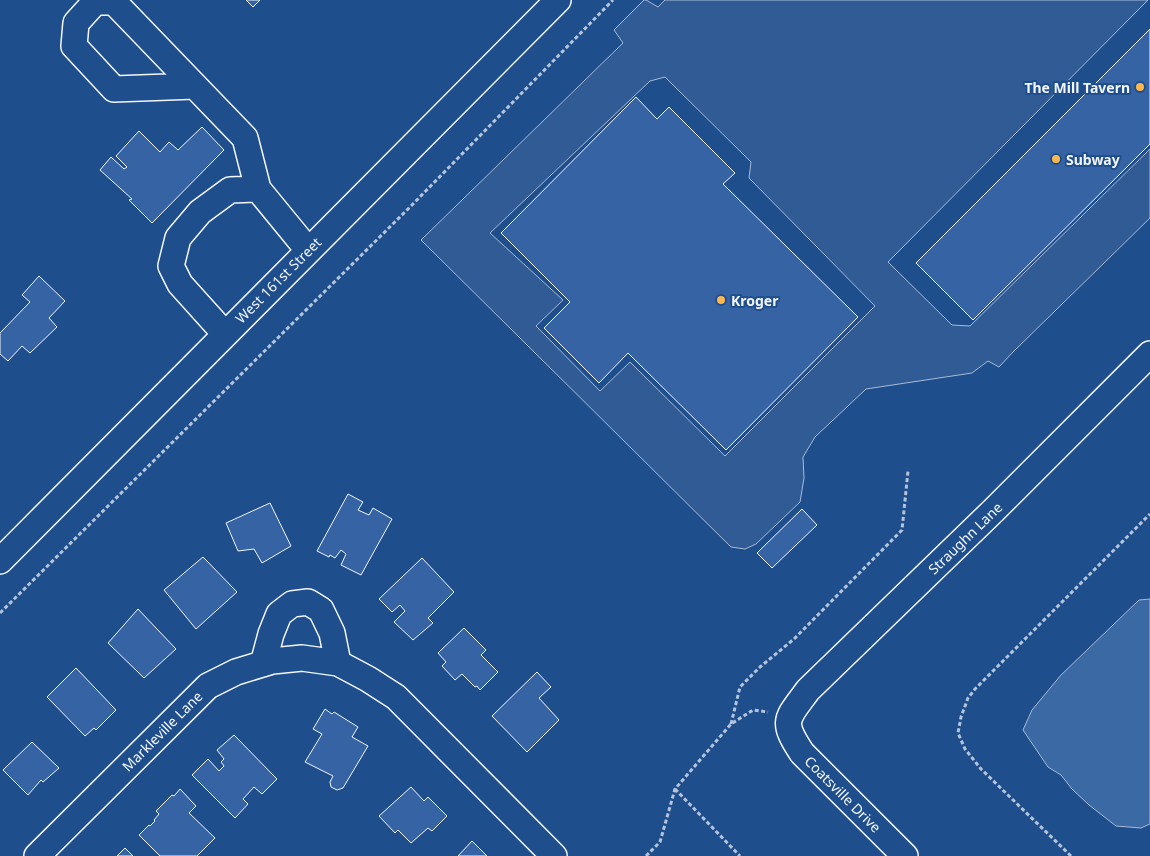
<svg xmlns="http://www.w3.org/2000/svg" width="1150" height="856" viewBox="0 0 1150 856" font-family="'Noto Sans',sans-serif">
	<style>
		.parking { fill: #305b95; stroke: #a8bbd7; fill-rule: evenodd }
		.water { fill: #3b69a3; stroke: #a8bbd7 }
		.building { fill: #3563a3; stroke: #f2f6ff }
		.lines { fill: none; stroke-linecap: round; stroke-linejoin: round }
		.minor-casing { stroke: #f2f6ff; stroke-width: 28 }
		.path { stroke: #b3c4dc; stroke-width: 3; stroke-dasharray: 4 2.5; stroke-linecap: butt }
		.minor { stroke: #1f4e8c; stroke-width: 25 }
		.poi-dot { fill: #ffb74d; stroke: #1f4e8c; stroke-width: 2 }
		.labels { text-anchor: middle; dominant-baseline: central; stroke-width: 4; stroke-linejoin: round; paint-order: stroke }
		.poi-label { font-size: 14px; font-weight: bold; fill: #f2f6ff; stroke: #1f4e8c; text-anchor: start }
		.street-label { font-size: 14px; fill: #f2f6ff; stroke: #1f4e8c }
	</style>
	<rect width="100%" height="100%" fill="#1f4e8c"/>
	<path class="parking" d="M644 0H646L658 7 665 0H1148L888 262 952 325 970 326 1150 149V218L1012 353 999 367 988 361 972 373 866 389 815 437 803 457 804 478 800 502 756 544 745 549 731 547 421 240 623 43 614 30ZM665 77 751 162 749 178 875 306 725 456 630 362 600 391 536 326 563 300 490 233 650 81Z"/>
	<path class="water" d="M1150 599V824L1141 828 1116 826 1089 805 1072 789 1061 775 1048 767 1023 730 1032 710 1061 675 1139 600Z"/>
	<path class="building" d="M246 0H260L253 7Z
		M1150 29V144L973 320 916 263Z
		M636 97 657 119 669 107 735 173 723 184 858 317 726 450 628 353 599 383 544 328 570 302 501 233Z
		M202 127 224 150 152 223 129 200 132 199 100 170 111 157 124 169 127 167 116 156 139 131 160 152 169 142 178 150Z
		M39 276 65 301 49 318 57 327 30 353 22 346 8 361 0 354V333L30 302 22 295Z
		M348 494 363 502 358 510 369 515 373 508 392 519 361 575 341 565 346 554 341 550 335 558 330 555 329 557 317 551Z
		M270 503 291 546 262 563 254 549 238 551 226 523Z
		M802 509 817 525 772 568 757 553Z
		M203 557 237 592 196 629 164 590Z
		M422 558 454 592 428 618 433 623 413 640 394 622 405 611 400 605 392 612 379 599Z
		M138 609 176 649 144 678 108 643Z
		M464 628 486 650 481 655 498 672 480 690 477 686 475 687 462 674 455 680 442 666 446 662 438 653Z
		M76 668 116 710 96 730 94 728 85 736 47 697Z
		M537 672 551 687 539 698 559 720 527 752 492 716Z
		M325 709 332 714 334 712 358 727 352 737 368 746 343 788 337 790 331 787 330 782 333 776 305 762 322 734 313 729Z
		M234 735 277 779 262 794 254 787 243 799 248 804 235 818 192 775 208 759 219 771 224 766 221 762 224 759 217 750Z
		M32 742 59 768 43 782 41 780 28 795 3 770Z
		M411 787 424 801 428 797 447 816 432 831 428 828 411 843 398 830 395 833 379 816Z
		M180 789 196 806 189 813 215 838 197 856H160L139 835 149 825 150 826 155 821 154 820 159 814 156 811 172 795 174 796Z
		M472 841 487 856H458Z
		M125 848 133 856H117Z"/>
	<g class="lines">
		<g class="minor-casing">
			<path id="minor" d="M195 86 114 89 74 46 76 23 95 2H114L245 138 258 189 308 250
				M225 334 180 284 171 266 178 238 200 212 230 190 258 189
				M0 561 558 0
				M263 664 271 634 279 614 292 604 308 602 321 610 332 633 338 663
				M37 856 208 686 236 672 272 661 302 658 338 663 368 679 396 697 554 856
				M905 856 802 753C780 720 787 719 808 690L994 510 1150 354"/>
		</g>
		<path class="path" d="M0 613 412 205 613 0
			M731 724 740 687 760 667 794 639 902 530 908 471
			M675 789 740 856
			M646 856 660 842 675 789 731 724 753 710 768 712
			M1071 856 981 769 965 749 958 733 961 717 968 698 975 689 1150 514"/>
		<use href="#minor" class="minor"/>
	</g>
	<g class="poi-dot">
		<circle cx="1140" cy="87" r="5"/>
		<circle cx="1056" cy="159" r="5"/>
		<circle cx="721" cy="300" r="5"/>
	</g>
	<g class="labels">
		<g class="poi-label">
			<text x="1130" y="87" text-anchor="end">The Mill Tavern</text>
			<text x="1066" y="159">Subway</text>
			<text x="731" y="300">Kroger</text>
		</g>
		<g class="street-label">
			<text transform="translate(278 280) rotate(-45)">West 161st Street</text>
			<text transform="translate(965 538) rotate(-44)">Straughn Lane</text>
			<text transform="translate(162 731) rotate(-45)">Markleville Lane</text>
			<text transform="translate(843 794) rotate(45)">Coatsville Drive</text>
		</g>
	</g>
</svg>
